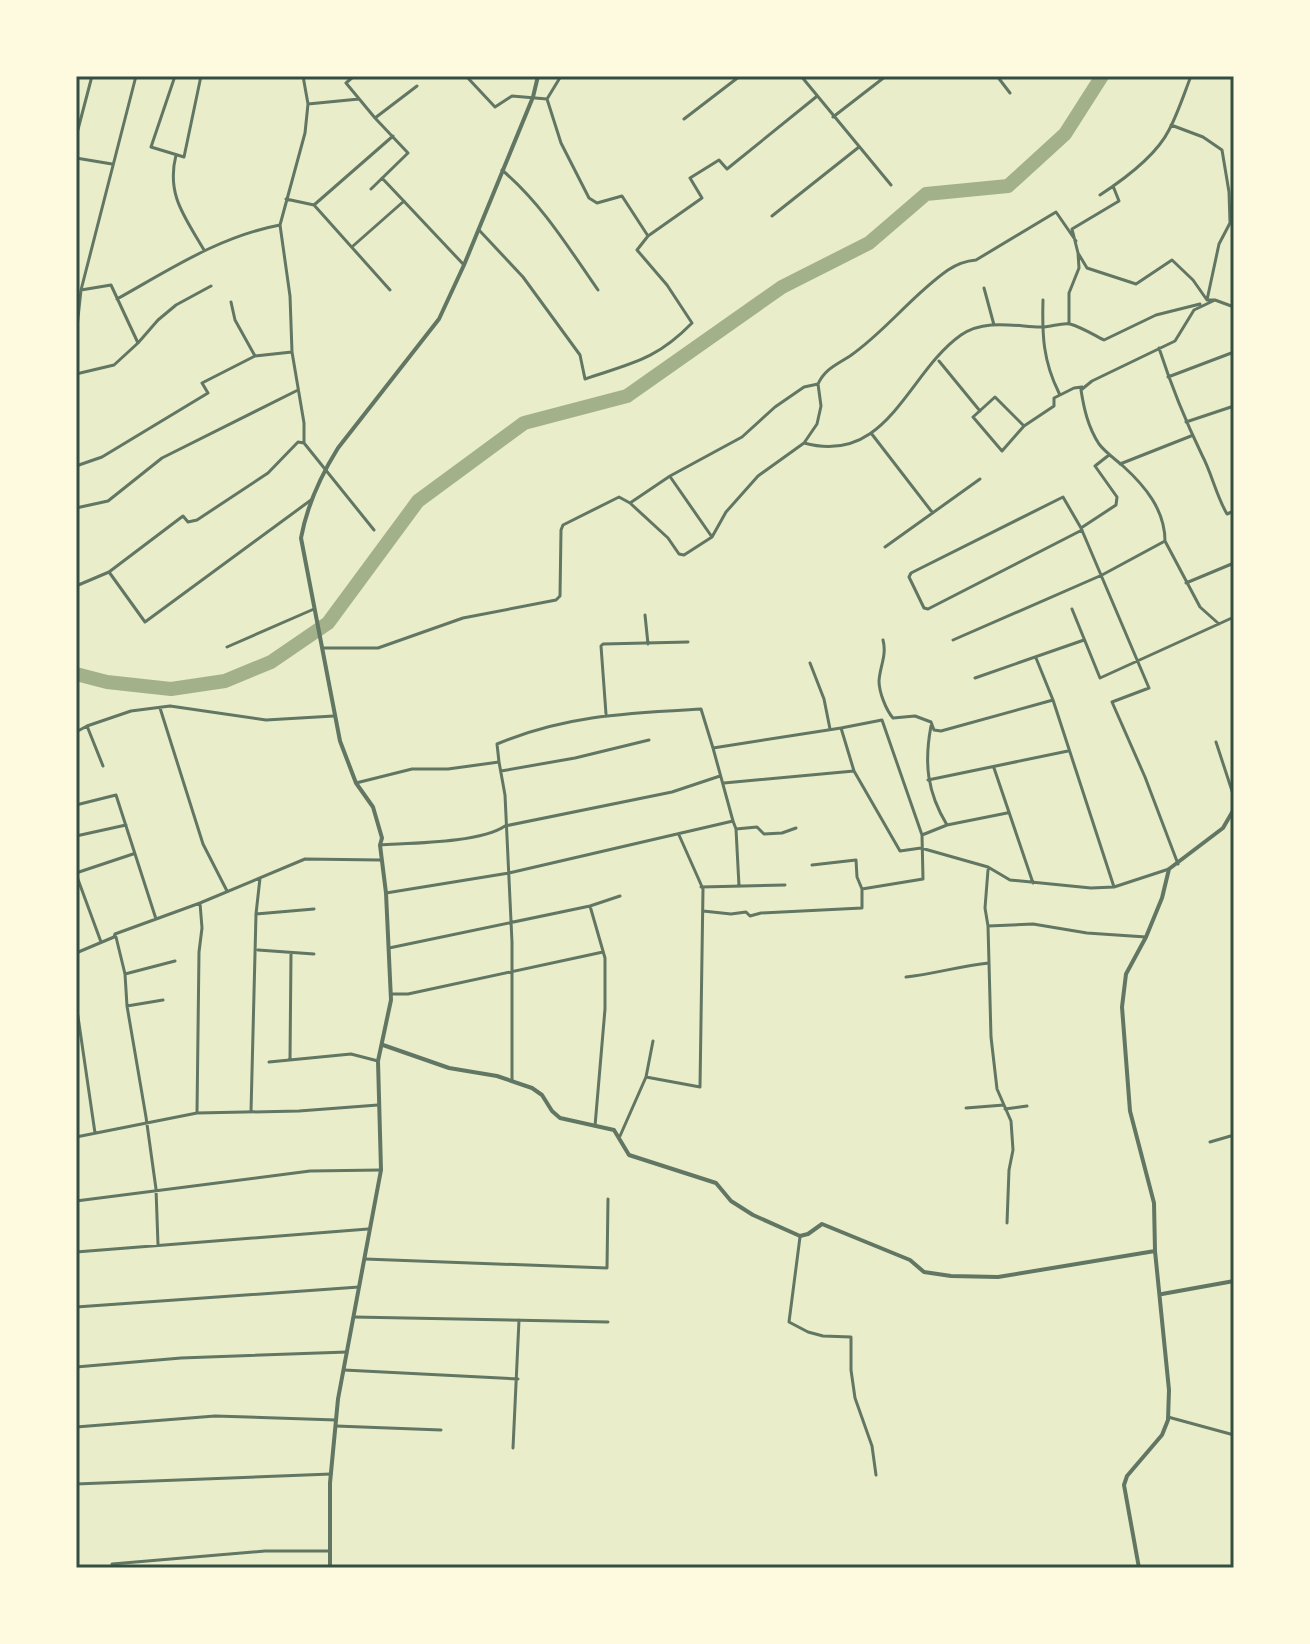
<svg xmlns="http://www.w3.org/2000/svg" width="1310" height="1644" viewBox="0 0 1310 1644" font-family="'IBM Plex Sans',sans-serif">
	<style>
		.lines { fill: none; stroke-linecap: round; stroke-linejoin: round }
		.river { stroke: #a3b18a; stroke-width: 14 }
		.minor { stroke: #617663; stroke-width: 3 }
		.tertiary { stroke: #617663; stroke-width: 4 }
		.neatline { fill: none; stroke: #344e41; stroke-width: 3 }
	</style>
	<rect width="100%" height="100%" fill="#e9edc9"/>
	<g class="lines">
		<path class="river" d="M76 674 107 682 171 689 225 681 271 662 328 623 418 501 524 423 627 396 782 287 869 243 926 194 1008 186 1065 134 1102 76"/>
		<path class="minor" d="M175 76 151 147 184 157 201 76
			M303 76 308 104 305 133 280 225 290 296 292 352 304 423V443L374 530
			M354 76 346 83 375 118 417 86
			M466 76 495 107 512 96 547 99 561 76
			M801 76 891 185
			M997 76 1010 93
			M547 99 561 143 589 198 597 203 622 196 648 236
			M308 104 359 99
			M833 117 886 76
			M684 119 740 76
			M1171 125 1203 137 1222 150 1229 192 1230 223 1219 244 1207 300
			M76 137 92 76
			M176 155C166 195 185 217 204 250
			M76 158 112 164
			M502 170C542 204 568 247 598 290
			M382 178 464 265
			M1113 186 1119 201 1072 229 1078 253 1087 268 1136 284 1172 260 1193 280 1207 300H1215L1234 307
			M371 189 408 153 375 118
			M1100 195C1123 180 1156 156 1169 130 1178 113 1184 94 1191 76
			M286 199 314 205 390 290
			M314 205 393 136
			M772 216 859 147
			M479 230 523 277 580 355 585 379C632 363 656 360 692 323L667 285 637 250 648 236 702 198 690 178 719 160 727 169 816 97
			M353 246 404 201
			M984 288 994 325
			M81 290 111 285 138 343
			M117 299C169 270 220 236 280 225
			M1043 300C1042 335 1043 361 1059 393
			M231 302 235 320 255 356
			M1069 324V293L1079 268 1078 253
			M76 336 81 290 136 76
			M1159 348C1171 385 1185 420 1202 455 1212 474 1216 495 1227 514L1234 511
			M939 361 980 411
			M76 374 114 365 138 343 158 320 176 305 211 286
			M1168 377 1234 352
			M1186 422 1234 406
			M1024 426 995 397 973 417 1002 451 1024 426 1054 406V398L1074 388 1082 387
			M871 433 932 512
			M804 443C888 466 907 373 961 335 984 319 1014 326 1040 327 1050 328 1061 322 1070 324 1081 327 1094 335 1104 340L1156 315 1200 304
			M1120 464 1191 436
			M76 466 102 457 208 393 202 383 255 356 292 352
			M671 478 712 537
			M630 503 668 538 679 554 684 555 712 537 726 512 758 476 804 443 817 424 821 406 818 384
			M76 508 108 501 162 458 298 390
			M1081 528 1116 505 1117 497 1095 466 1109 455
			M1082 530 928 609 924 608 909 577 911 573 1063 497 1081 528 1149 688 1112 702 1145 777 1178 864
			M1165 541 1200 607 1219 624
			M885 547 980 479
			M109 572 145 622 311 500
			M1186 583 1234 563
			M76 586 109 572 183 516 188 522 197 520 268 473 298 442 304 443
			M1072 609 1100 678 1234 617
			M645 615 648 644
			M883 640C887 655 880 666 879 681 879 692 886 710 893 718L915 716 931 722 934 730 941 731 1053 700
			M953 640 1102 575 1165 541C1165 510 1145 486 1123 466 1115 459 1106 453 1099 444 1088 427 1084 409 1081 390L1092 381 1175 341 1194 310 1215 300
			M227 647 314 609
			M324 648H378L463 618 556 600 560 596 561 530 563 525 619 497 630 503 670 476 742 437 775 407 804 387 818 384C825 369 836 365 850 356 886 331 912 295 948 270 957 264 965 261 976 260L1056 212 1076 241
			M1036 658 1053 700 1114 887
			M810 663 824 699 830 729
			M975 678 1084 640
			M160 708 203 844 227 891
			M606 714 601 646 603 644 688 642
			M87 726 103 766
			M931 726C924 763 927 792 947 825
			M76 732 87 726 131 711 170 706 266 720 334 716
			M1216 742 1234 797
			M499 762 505 795 512 942V1081
			M994 768 1033 883
			M501 771 575 758 649 740
			M928 780 1068 751
			M356 783 412 769H448L499 762 497 744C565 715 629 713 701 709L713 748
			M724 783 854 771
			M76 805 116 795 156 919
			M733 821 736 829 757 827 764 834 782 833 796 828
			M736 829 739 886
			M922 835 947 825 1007 813
			M76 836 126 825
			M380 845C412 843 480 843 505 826L672 792 720 776
			M812 865 856 860 857 877 862 889
			M988 870 985 908 988 926 1033 924 1087 933 1146 937
			M76 873 133 854
			M76 874 101 942
			M701 887 785 885
			M386 893 509 873 733 821 713 748 841 728 854 771 900 851 921 848 988 867 1010 880 1091 888 1114 887 1169 869
			M590 906 605 958V1009L595 1126
			M703 911 731 914 746 912 750 916 761 913 862 908V889L923 879 922 835 882 720 841 728
			M256 914 314 909
			M988 926 991 1037 997 1089 1011 1121 1013 1150 1009 1170 1007 1223
			M116 937 125 974 127 1006 146 1117 156 1189 158 1245
			M389 948 590 906 620 896
			M258 950 314 954
			M76 953 114 937 115 934 200 903 305 859 380 860
			M125 974 175 961
			M906 977C934 974 960 966 989 963
			M391 994H408L603 952
			M76 1003 95 1133
			M127 1006 163 1000
			M290 1060 291 953
			M269 1062 351 1054 378 1061
			M646 1077 653 1041
			M966 1108 1004 1105
			M1005 1109 1027 1106
			M251 1112 256 914 260 878
			M197 1113 199 952 202 928 200 903
			M620 1136 646 1077 700 1087 703 889 679 835
			M76 1137 197 1113 299 1111 378 1105
			M1210 1142 1234 1135
			M76 1201 310 1171 381 1170
			M800 1237 789 1322 808 1332 823 1336 851 1337V1370L855 1398 872 1446 876 1475
			M76 1252 368 1229
			M365 1259 607 1268 608 1199
			M76 1307 359 1287
			M354 1317 608 1322
			M76 1367 181 1358 347 1352
			M344 1370 518 1379
			M1168 1417 1234 1435
			M336 1426 441 1430
			M76 1427 215 1416 336 1420
			M513 1448 519 1320
			M76 1484 331 1474
			M112 1564 265 1551H329"/>
		<path class="tertiary" d="M383 1045 449 1068 497 1076 532 1088 542 1095 552 1111 560 1118 614 1130 629 1155 716 1183 731 1201 753 1215 800 1236 808 1234 822 1224 910 1260 924 1272 951 1276 998 1277 1155 1251
			M1162 1294 1234 1281
			M330 1568V1483L338 1399 381 1170 378 1061 391 1000 386 893 380 845 382 838 373 807 356 783 340 741 301 538C307 505 320 477 338 448L439 319 464 265 533 97 538 76
			M1139 1568 1124 1485 1127 1476 1162 1435 1168 1420 1169 1390 1155 1251 1154 1203 1130 1111 1122 1007 1126 974 1146 937 1162 898 1169 869 1223 828 1234 809"/>
	</g>
	<rect width="1310" height="1644" fill="none" stroke="#fefae0" stroke-width="156"/>
	<rect x="78" y="78" width="1154" height="1488" class="neatline"/>
</svg>
